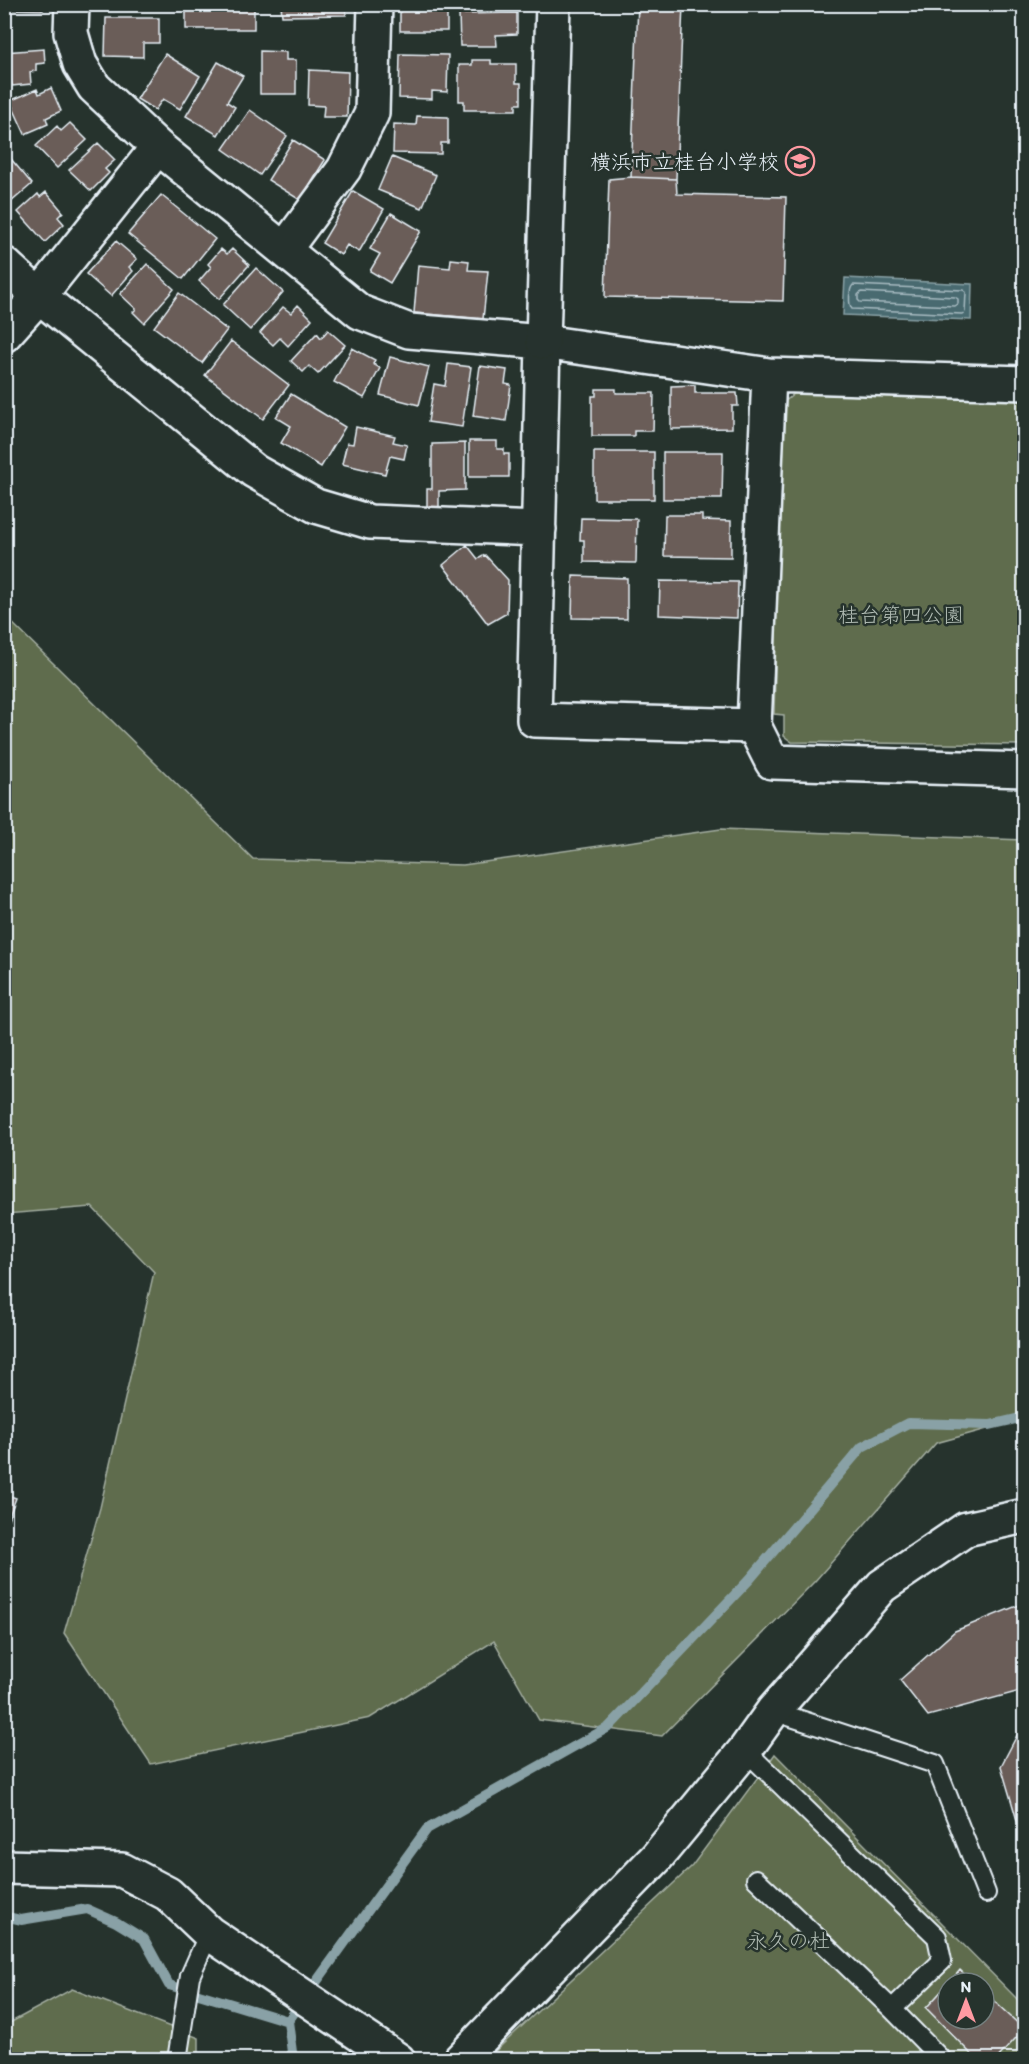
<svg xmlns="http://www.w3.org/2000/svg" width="1029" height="2064" viewBox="0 0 1029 2064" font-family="Itim,'Klee One',sans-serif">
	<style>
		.green { fill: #5f6c4d; stroke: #a4aea2; stroke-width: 1.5; fill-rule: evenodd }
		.water { fill: #496b70; stroke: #89a1a6; stroke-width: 1.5 }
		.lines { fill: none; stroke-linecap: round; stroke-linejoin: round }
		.shore { stroke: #a8bbc2; stroke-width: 1.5 }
		.stream { stroke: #89a1a6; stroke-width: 10 }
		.building { fill: #6a5d58; stroke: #e8f1f8; stroke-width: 1.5 }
		.lane-casing { stroke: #e8f1f8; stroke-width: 22 }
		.street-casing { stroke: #e8f1f8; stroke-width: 38 }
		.secondary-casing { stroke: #e8f1f8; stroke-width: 38 }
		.lane { stroke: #26332d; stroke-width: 18 }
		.street { stroke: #26332d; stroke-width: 33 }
		.secondary { stroke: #26332d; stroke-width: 33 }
		.labels { text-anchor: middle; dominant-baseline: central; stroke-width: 5; stroke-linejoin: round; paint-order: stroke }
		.poi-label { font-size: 21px; fill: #e8f1f8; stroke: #26332d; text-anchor: end }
		.park-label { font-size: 21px; fill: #b1bcb4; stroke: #26332d }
	</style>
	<rect width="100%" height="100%" fill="#26332d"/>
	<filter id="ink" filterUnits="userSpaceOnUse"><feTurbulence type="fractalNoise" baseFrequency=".0167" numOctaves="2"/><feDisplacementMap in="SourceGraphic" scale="12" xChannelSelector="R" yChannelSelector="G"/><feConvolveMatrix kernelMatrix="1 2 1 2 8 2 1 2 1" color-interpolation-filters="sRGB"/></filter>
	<g filter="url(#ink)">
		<path class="green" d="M795 393 1024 399V745L792 742 784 736V715L774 714 782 404Z
			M4 615 253 859 463 865 721 829 1024 840V1419L936 1443 815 1581 662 1736 539 1720 494 1641 370 1718 151 1764 64 1633 100 1508 154 1272 92 1207 5 1214Z
			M775 1754 1024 2006V2059L486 2060 692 1866ZM948 1983H984V2019H948Z
			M72 1989 199 2038V2059H5L4 2026Z"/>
		<path class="water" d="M845 278 972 284 971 320 843 315Z"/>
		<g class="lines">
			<path class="shore" d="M853 285 963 290 966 292 965 312 962 314 852 309C848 304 849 289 853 285Z
				M861 292 955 297 958 299V304L955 306 860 302 858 300V295Z"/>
			<path class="stream" d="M4 1916 21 1920 87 1909 116 1922 144 1939 169 1985 288 2021
				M293 2060 288 2021 427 1829 609 1727 750 1579 862 1447 908 1423 990 1425 1024 1417"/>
		</g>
		<path class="building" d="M4 4H43V10L4 9Z
			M186 4H254V29H186Z
			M281 4H346V15L282 16Z
			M400 4H447V31H400Z
			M638 4H683L676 179 631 177Z
			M517 13V34L496 35 497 46H460L459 14Z
			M106 18H159V43H143V57L105 56Z
			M44 49 45 63 36 64V71L30 72 31 84 12 86 11 81 4 82V52Z
			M260 51 286 52V60H296V94H260Z
			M165 54 200 76 180 109 163 99 155 110 137 99Z
			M400 54 448 55 447 92 432 91V99L399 98Z
			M472 60H491V64H516V83H521V104H516V110H464V101H459V65H472Z
			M218 62 243 76 227 102 235 107 218 135 186 116Z
			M309 70 348 72 347 117H323L324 106 308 105Z
			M51 88 61 111 46 118 48 124 25 134 10 101 37 89 39 94Z
			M250 110 287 136 260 175 223 149Z
			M417 116 448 117V143H441V154L393 153 394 124 416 125Z
			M70 123 87 140 57 168 36 146 57 126 61 131Z
			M293 140 325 160 300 200 268 180Z
			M98 143 115 160 105 169 109 173 91 191 69 170Z
			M392 157 436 175 422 208 378 190Z
			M11 159 32 184 4 208V164Z
			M631 177 676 179 677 194 786 197 783 301 605 297 609 179Z
			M353 191 384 209 359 252 347 245 341 255 322 243Z
			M46 192 63 212 58 217 64 224 45 242 18 212 38 194 40 197Z
			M161 195 215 239 183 279 128 234Z
			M391 213 421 231 390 283 370 271 380 254 370 249Z
			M116 241 137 259 129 267 133 271 111 296 86 274Z
			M221 249 227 254 232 249 249 265 219 299 199 281 211 267 208 264Z
			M451 259 469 261 468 270 488 271 483 319 414 313 418 265 450 268Z
			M147 264 174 289 144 323 133 312 136 309 120 294Z
			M256 268 283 292 250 330 223 305Z
			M179 293 227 330 202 363 154 327Z
			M298 305 312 319 288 346 280 338 273 345 260 333 283 307 291 313Z
			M328 330 345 345 318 374 309 366 303 372 291 361 317 333 321 338Z
			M231 341 289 385 263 419 205 375Z
			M352 348 375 360 373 364 380 368 364 398 334 382Z
			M390 357 429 367 419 405 380 395Z
			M448 364 471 367 462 427 428 422 434 384 445 386Z
			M480 366 507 370 505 384 511 385 506 421 473 416Z
			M695 385V393H737L738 406H732V428L671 429V386Z
			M596 389H616V393H654L653 431H634V436H592V396H596Z
			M291 394 345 427 321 467 281 443 291 426 276 417Z
			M356 427 395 436 393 442 407 445 404 459 390 456 385 474 342 464 347 443 353 444Z
			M469 441H497V449H504V454H509V477H469Z
			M465 443V490L439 491V507H427V489H432V444Z
			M594 452H654V499H594Z
			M663 452H723L722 499H663Z
			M665 515H702V520L731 521V557L664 556Z
			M581 518 637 519 636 563 584 562V540H580Z
			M467 545 478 559 485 555 508 580 507 613 488 624 443 565Z
			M573 576 627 578V619L572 618Z
			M660 581 738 582 737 618 659 615Z
			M4 1494 16 1498 4 1529Z
			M1024 1603V1690L928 1716 900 1680 955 1631Z
			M1024 1722V1844L1001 1766Z
			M960 1970 974 1983H949Z
			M948 1984V2019H984V1992L1024 2029 996 2060H977L926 2008Z"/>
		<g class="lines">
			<g class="lane-casing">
				<path id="lane" d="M773 1711 935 1764 986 1893
					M745 1750 937 1937 942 1961 892 2009
					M756 1879 892 2009 942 2060
					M177 2060 190 1976 209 1933"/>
			</g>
			<g class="street-casing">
				<path id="street" d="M72 4 71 33 80 64 94 87 158 147 360 312 409 331 543 342 769 375 1024 383
					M284 250 344 169 372 113 375 4
					M4 264 39 296 254 471 316 506 370 522 539 529
					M4 335 39 296 158 147
					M543 342 534 720 754 726
					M769 375 754 726 772 762 1024 770
					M4 1867 122 1870 168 1894 209 1933 398 2060
					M460 2060 656 1858 745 1750 773 1711 882 1586 966 1529 1024 1516"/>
			</g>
			<g class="secondary-casing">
				<path id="secondary" d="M543 342 553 4"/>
			</g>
			<use href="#lane" class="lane"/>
			<use href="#street" class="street"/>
			<use href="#secondary" class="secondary"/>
		</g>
	</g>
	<defs>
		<g id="school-ring" transform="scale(1.5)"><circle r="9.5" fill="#26332d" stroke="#ff9aa2" stroke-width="1.5"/><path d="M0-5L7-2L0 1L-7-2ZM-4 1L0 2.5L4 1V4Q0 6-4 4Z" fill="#ff9aa2"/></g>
	</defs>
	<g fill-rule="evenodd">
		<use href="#school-ring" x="800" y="161"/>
	</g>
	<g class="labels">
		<g class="poi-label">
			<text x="779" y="161">横浜市立桂台小学校</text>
		</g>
		<g class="park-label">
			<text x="901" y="614">桂台第四公園</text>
			<text x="788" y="1940">永久の杜</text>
		</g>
	</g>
	<rect width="1029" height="2064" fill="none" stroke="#26332d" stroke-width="24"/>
	<rect x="12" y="12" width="1005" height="2040" fill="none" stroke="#e8f1f8" stroke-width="2" filter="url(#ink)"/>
	<g transform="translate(966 2001)"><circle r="28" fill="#26332d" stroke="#747f7e" stroke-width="1.5"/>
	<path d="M0-4.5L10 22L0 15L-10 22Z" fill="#ff9aa2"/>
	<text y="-9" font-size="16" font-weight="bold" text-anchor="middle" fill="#e8f1f8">N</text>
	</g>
</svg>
